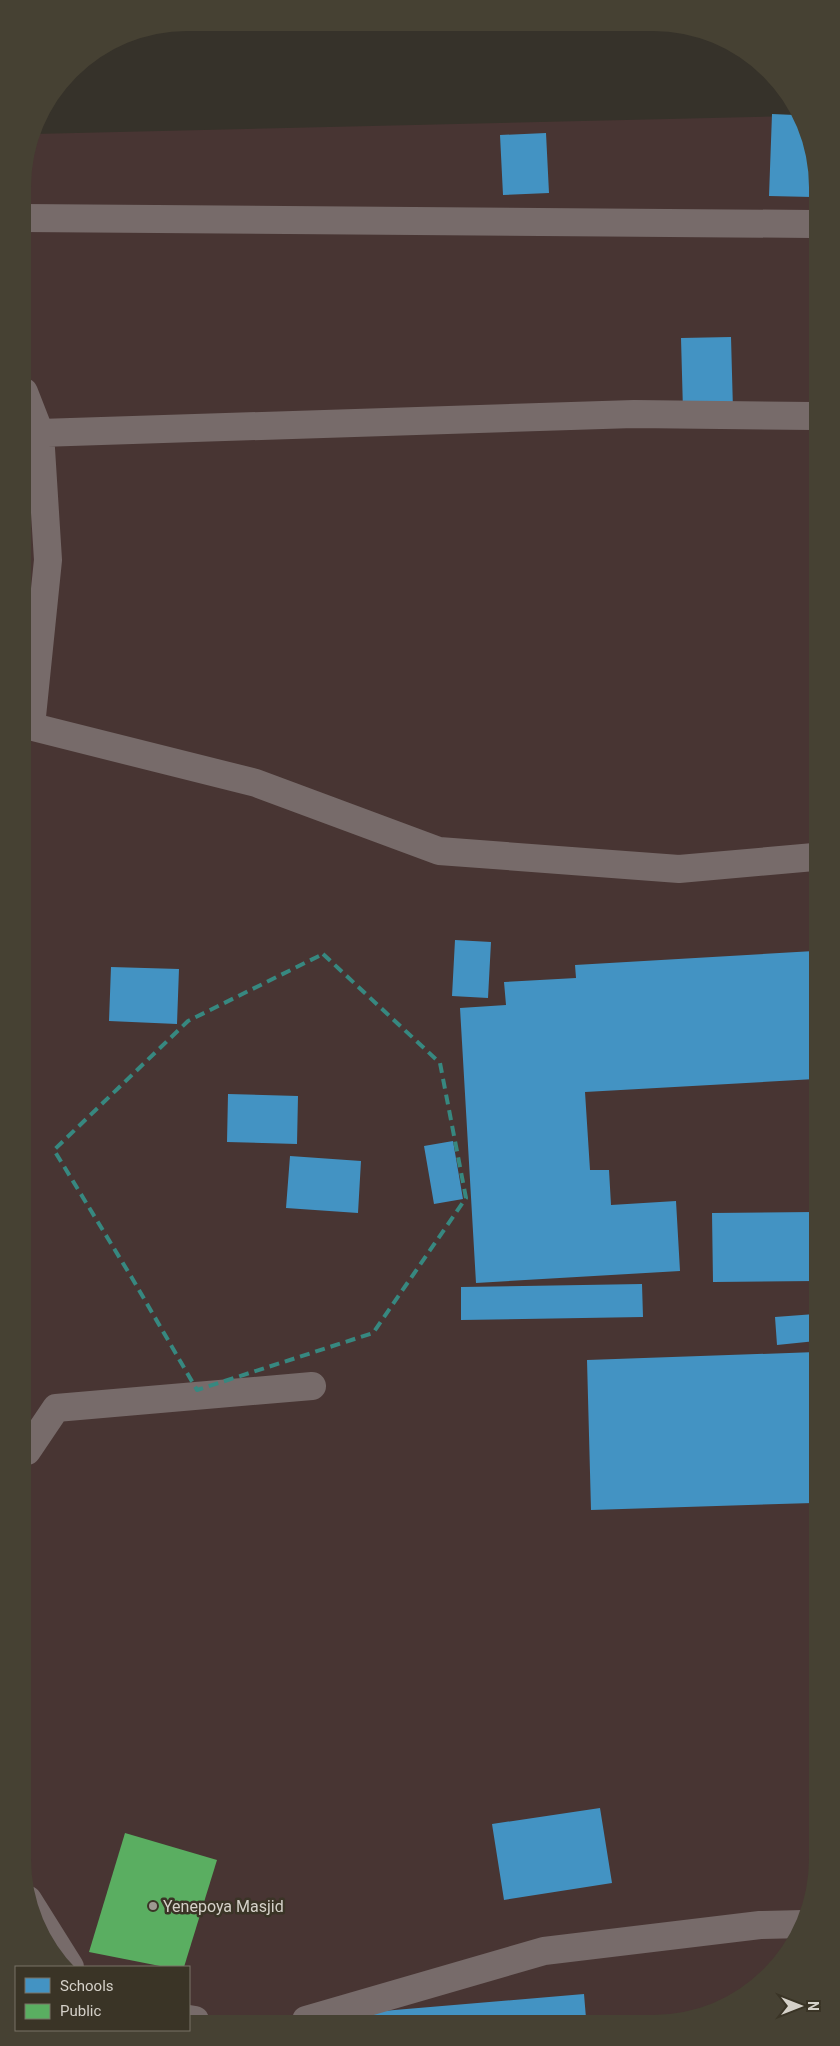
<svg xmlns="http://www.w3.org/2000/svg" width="840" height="2046" viewBox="0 0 840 2046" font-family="Roboto,sans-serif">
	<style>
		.education { fill: #483533 }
		.schools { fill: #4393c3 }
		.public { fill: #5aae61 }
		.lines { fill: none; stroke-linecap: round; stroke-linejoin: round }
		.minor { stroke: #776b6a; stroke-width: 28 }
		.marked { fill: none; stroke: #378880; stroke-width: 4; stroke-dasharray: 10 6; stroke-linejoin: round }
		.poi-dot { fill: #9d9991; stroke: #3a3426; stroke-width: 2 }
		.labels { text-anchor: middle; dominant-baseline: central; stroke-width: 5; stroke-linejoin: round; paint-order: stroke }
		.poi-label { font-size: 16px; fill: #d5d1c9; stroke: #3a3426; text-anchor: start }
	</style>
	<rect width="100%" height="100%" fill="#36322a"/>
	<path class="education" d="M795 116 812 145 817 1870 805 1922 777 1967 744 1996 695 2018 189 2020V1967H66L28 1901 23 176 34 134Z"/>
	<path class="schools" d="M772 114 795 115 812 145V197L769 196Z
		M546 133 549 193 503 195 500 135Z
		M731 337 733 410 683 411 681 338Z
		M455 940 491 942 488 998 452 996Z
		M814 951 815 1079 585 1092 590 1170H609L611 1205 676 1201 680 1271 476 1283 460 1008 506 1005 504 982 576 978 575 965Z
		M111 967 179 969 177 1024 109 1021Z
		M228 1094 298 1096 297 1144 227 1142Z
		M453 1141 463 1199 434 1204 424 1146Z
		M290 1156 361 1161 358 1213 286 1208Z
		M815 1212V1281L713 1282 712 1213Z
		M642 1284 643 1317 461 1320V1287Z
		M815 1314 816 1341 777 1345 775 1317Z
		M816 1352V1478H813V1503L591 1510 587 1360Z
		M600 1808 612 1883 504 1900 492 1824Z
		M584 1994 586 2018 371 2019V2012Z"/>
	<path class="public" d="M125 1833 217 1860 184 1967H165L89 1952Z"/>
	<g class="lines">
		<path class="minor" d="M23 218 812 224
			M24 392 40 433 48 560 31 726
			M40 433 634 414 813 416
			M25 725 256 783 439 851 679 869 814 857
			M27 1451 56 1408 312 1386
			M28 1900 70 1967
			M189 2019 195 2020
			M306 2020 544 1951 760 1925 804 1924"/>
	</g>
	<path class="marked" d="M323 954 440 1063 466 1198 373 1333 197 1390 132 1278 54 1150 188 1021Z"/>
	<circle class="poi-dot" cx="153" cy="1906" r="5"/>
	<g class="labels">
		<g class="poi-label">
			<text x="163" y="1906">Yenepoya Masjid</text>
		</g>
	</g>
	<path d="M0 0H840V2046H0ZM187 31H653A156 156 0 0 1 809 187V1859A156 156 0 0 1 653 2015H187A156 156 0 0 1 31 1859V187A156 156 0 0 1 187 31Z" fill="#464133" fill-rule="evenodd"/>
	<rect x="15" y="1966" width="175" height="65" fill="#3a3426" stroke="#787367"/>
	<rect x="25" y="1978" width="25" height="15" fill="#4393c3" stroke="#787367"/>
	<text x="60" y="1991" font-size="15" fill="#d5d1c9">Schools</text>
	<rect x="25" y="2004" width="25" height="15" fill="#5aae61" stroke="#787367"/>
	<text x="60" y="2016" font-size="15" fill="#d5d1c9">Public</text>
	<g transform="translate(800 2006) rotate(90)" stroke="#3a3426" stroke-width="4" paint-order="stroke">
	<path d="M0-4L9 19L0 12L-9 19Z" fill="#d5d1c9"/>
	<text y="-8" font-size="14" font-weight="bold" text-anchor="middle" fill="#d5d1c9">N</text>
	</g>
</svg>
